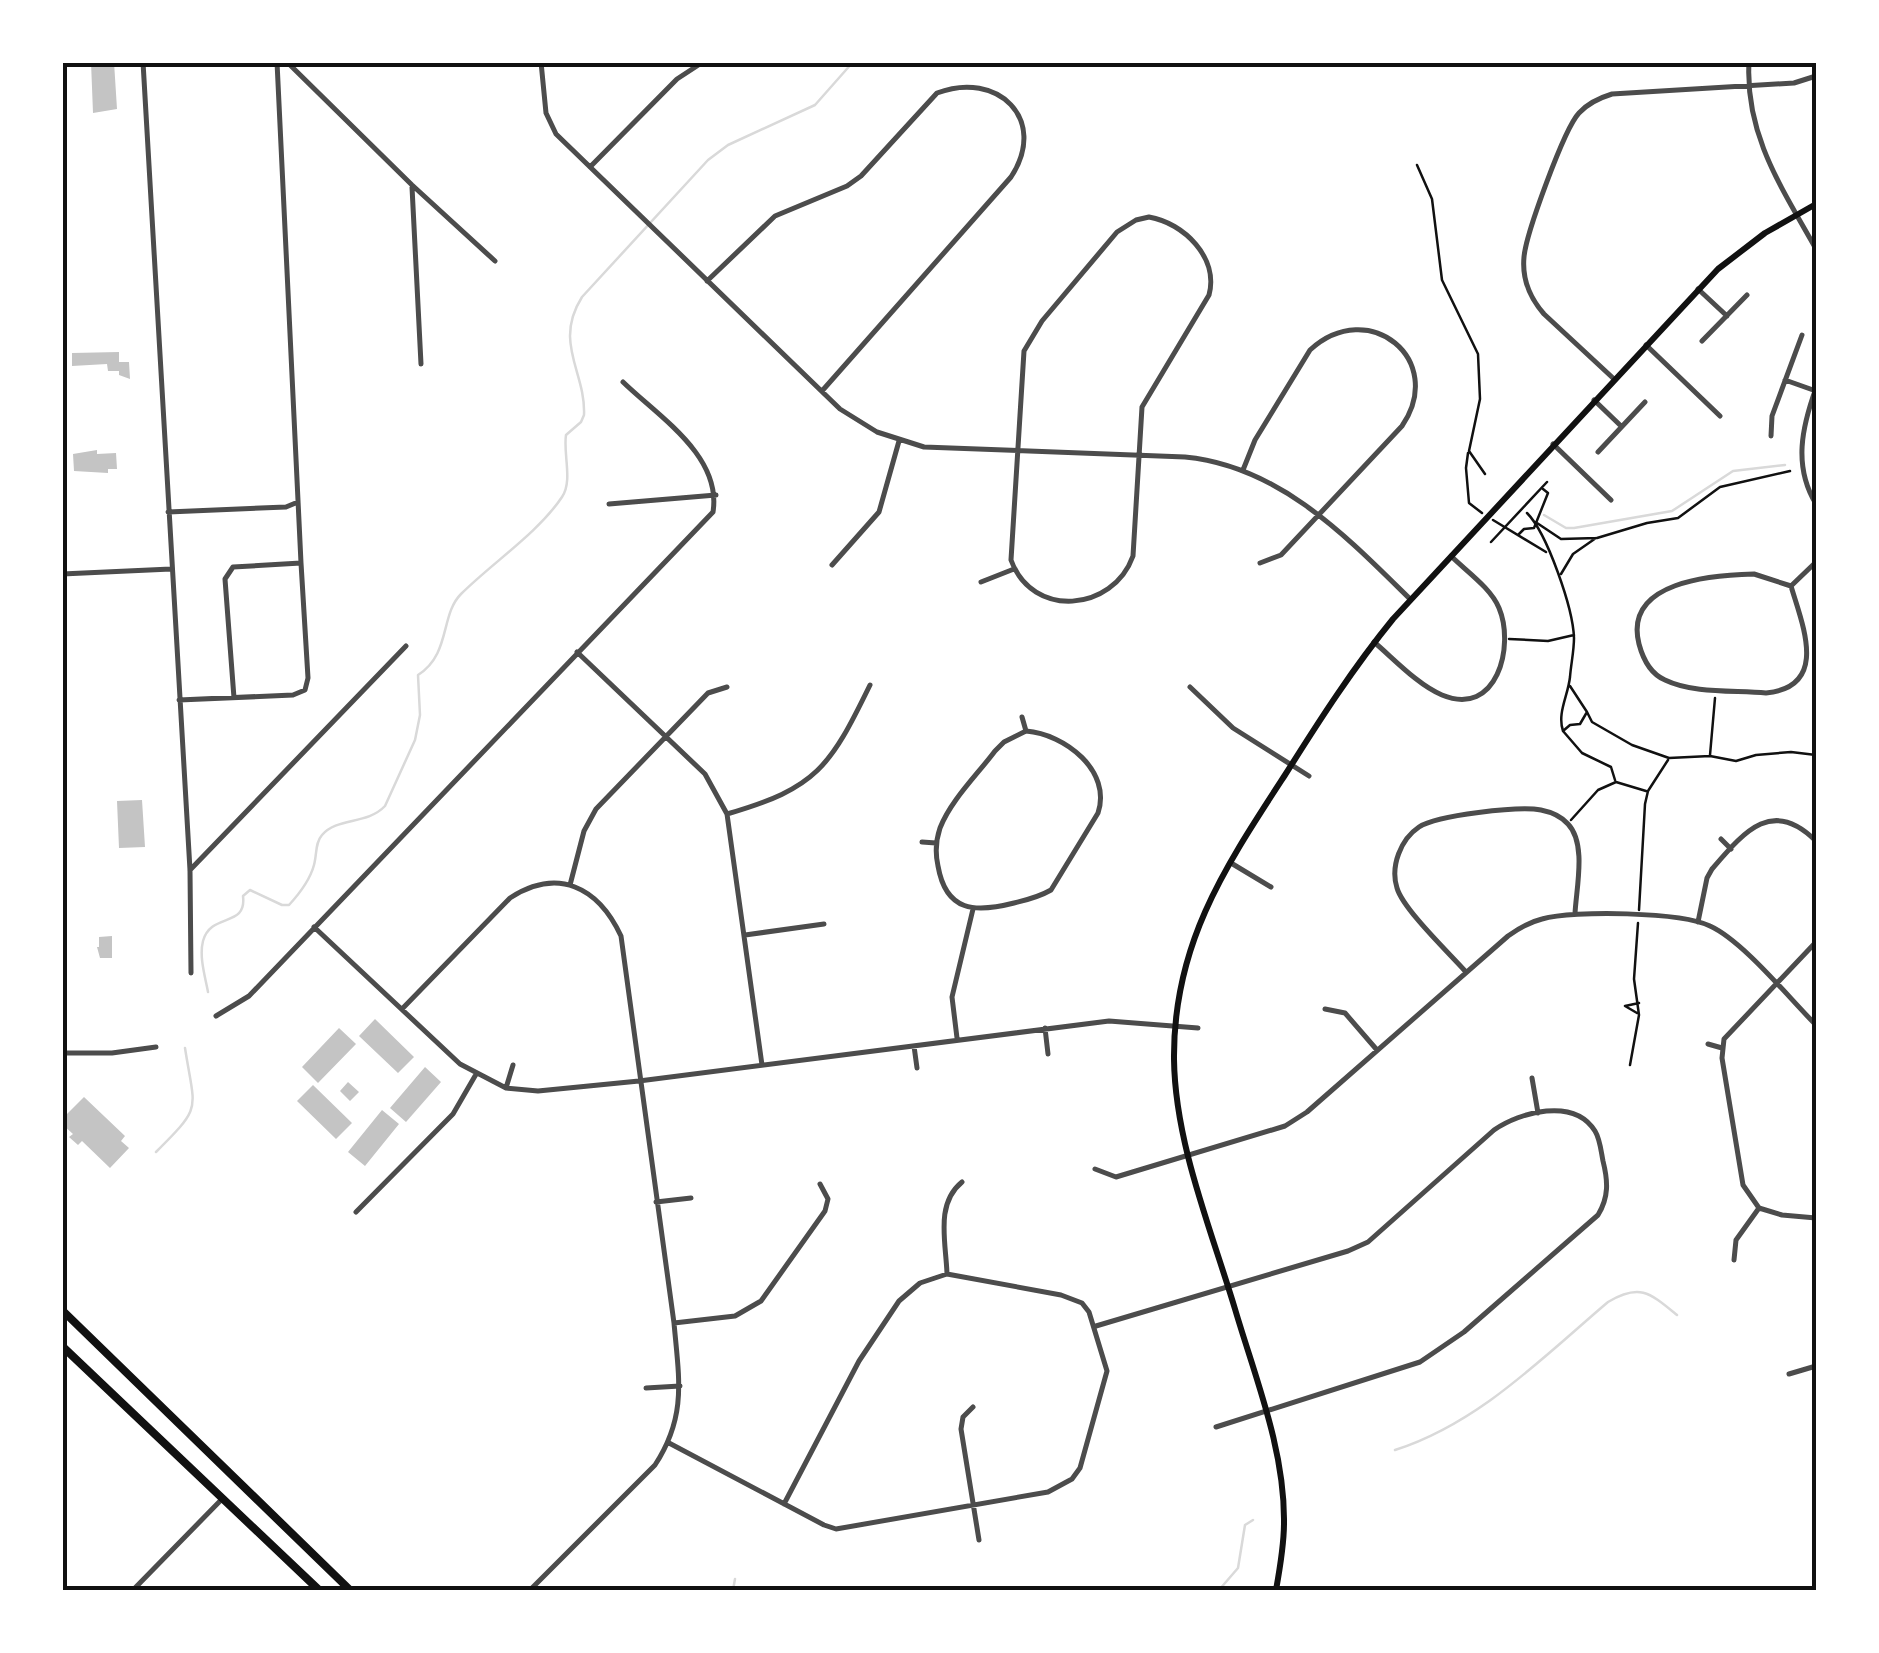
<svg xmlns="http://www.w3.org/2000/svg" width="1879" height="1653" viewBox="0 0 1879 1653" font-family="'Varela Round',sans-serif">
	<style>
		.lines { fill: none; stroke-linecap: round; stroke-linejoin: round }
		.stream { stroke: #d9d9d9; stroke-width: 2.5 }
		.building { fill: #c4c4c4 }
		.path { stroke: #111; stroke-width: 2.5 }
		.minor { stroke: #4c4c4c; stroke-width: 5 }
		.secondary { stroke: #111; stroke-width: 6 }
		.primary { stroke: #111; stroke-width: 8 }
		.trunk { stroke: #111; stroke-width: 8 }
		.neatline { fill: none; stroke: #111; stroke-width: 4 }
	</style>
	<rect width="100%" height="100%" fill="#fff"/>
	<g class="lines">
		<path class="stream" d="M1544 515 1566 528H1574L1672 511 1733 471 1785 465
			M208 992C205 976 199 957 203 941 211 912 247 928 243 896L250 890 282 905H289C300 893 310 880 314 865 317 854 315 843 322 835 337 817 367 825 385 806L415 740 420 715 418 675C451 654 440 615 461 594 492 563 538 533 562 497 573 481 563 454 566 435L581 422 584 415C586 372 553 343 582 297L708 160 728 145 815 105 853 62
			M156 1152C203 1105 195 1112 185 1048
			M1395 1450C1479 1423 1542 1358 1608 1302 1640 1283 1650 1293 1677 1315
			M733 1590 735 1579
			M1219 1590 1238 1568 1245 1525 1253 1520"/>
	</g>
	<path class="building" d="M91 62H114L117 109 93 113Z
		M119 352V362H129L130 379 119 375V371H108L107 364 72 366V353Z
		M97 450V454L116 453 117 469H108V473L74 471 73 454Z
		M142 800 145 847 119 848 117 801Z
		M112 936V958H100L97 947H99V937Z
		M375 1019 414 1057 398 1073 359 1036Z
		M339 1028 356 1044 318 1083 302 1067Z
		M425 1067 441 1082 406 1122 390 1108Z
		M348 1082 359 1092 350 1101 340 1091Z
		M313 1085 352 1123 336 1139 297 1101Z
		M84 1097 125 1136 121 1141 129 1148 110 1168 82 1141 78 1145 69 1137 73 1134 62 1124V1119Z
		M382 1110 399 1124 365 1166 348 1152Z"/>
	<g class="lines">
		<path class="path" d="M1417 165 1432 199 1442 280 1478 354 1480 399 1469 451 1485 474
			M1468 453 1466 468 1469 503 1482 513
			M1527 513C1547 533 1573 608 1574 638 1574 651 1571 664 1570 677 1568 696 1557 713 1563 731L1570 725 1580 724 1587 712 1592 722 1632 745 1669 758 1710 756 1736 761 1756 755 1791 752 1816 755
			M1493 520 1546 552
			M1537 523 1561 539 1597 538 1647 523 1678 518 1720 487 1790 471
			M1519 534 1524 529 1534 528 1548 493 1543 489
			M1491 542 1547 482
			M1561 574 1573 554 1596 538
			M1509 639 1548 641 1574 635
			M1570 686 1587 712
			M1563 731 1582 753 1611 767 1615 780
			M1710 755 1715 698
			M1571 820 1598 790 1616 782 1646 791
			M1639 910 1645 804 1648 791 1668 760
			M1637 1013 1625 1006 1639 1003
			M1630 1065 1639 1015 1634 979 1638 923"/>
		<path class="minor" d="M143 62 190 870 191 973
			M287 62 412 185 495 261
			M541 62 546 113 556 134 840 409 877 432 924 447 1185 457C1279 466 1346 536 1410 599
			M1749 62C1745 135 1782 188 1816 249
			M590 167 677 79 703 62
			M412 187 421 364
			M1149 217C1184 223 1219 258 1209 295L1142 407 1133 556C1113 612 1032 619 1011 560L1024 351 1042 321 1117 232 1136 220Z
			M707 281 775 216 847 186 861 176 937 93C997 70 1049 119 1011 177L822 391
			M1698 289 1727 316
			M1702 341 1747 295
			M1646 345 1720 416
			M1614 379 1544 314C1530 298 1522 278 1524 257 1526 234 1564 129 1579 113 1588 103 1599 98 1612 94L1794 83 1816 76
			M1785 380 1816 391
			M1816 388C1802 427 1793 466 1816 504
			M1594 400 1621 426
			M1771 436 1772 416 1802 335
			M1553 444 1611 500
			M1598 452 1645 402
			M1243 470 1255 440 1310 350C1369 296 1447 360 1402 426L1281 555 1260 563
			M609 504 716 495
			M168 512 286 507 298 502
			M832 565 879 512 899 441
			M62 574 171 569
			M1754 574 1791 586C1802 624 1830 687 1766 693 1735 690 1694 694 1665 680 1651 674 1643 659 1639 644 1623 581 1713 575 1754 574Z
			M981 582 1014 569
			M1791 586 1816 562
			M1374 642C1394 659 1418 685 1442 695 1497 718 1515 646 1499 608 1491 588 1466 571 1451 556
			M577 652 705 774 727 814 762 1065
			M1190 687 1233 728 1309 776
			M234 698 225 579 233 567 301 563 277 62
			M179 700 293 695 305 690 308 678 301 563
			M1022 717 1026 731
			M1026 731C1065 734 1112 771 1098 813L1051 890C1039 897 1027 900 1014 903 975 913 946 912 938 866 935 853 936 840 940 828 951 800 977 775 995 751L1004 742Z
			M727 814C817 788 830 767 870 685
			M1721 839 1731 849
			M922 842 936 843
			M1231 863 1271 887
			M190 870 406 646
			M570 885 584 831 596 809 708 693 727 687
			M1698 922 1707 878 1712 869C1744 832 1772 797 1816 841
			M314 927 460 1064 506 1088 538 1091 639 1081 1109 1021 1198 1028
			M745 935 824 924
			M1465 971C1449 953 1403 909 1397 888 1390 866 1401 839 1419 827 1437 815 1519 806 1541 810 1551 812 1561 816 1568 824 1587 844 1576 889 1575 914
			M402 1009 510 898C558 867 598 887 621 936L674 1323C679 1379 687 1416 655 1465L530 1590
			M1325 1009 1345 1013 1377 1050
			M216 1016 249 996 713 512C722 456 659 417 623 382
			M1045 1028 1048 1054
			M957 1038 952 997 973 909
			M1708 1044 1722 1048
			M914 1046 917 1068
			M62 1053H112L156 1047
			M1532 1078 1538 1113
			M506 1088 513 1065
			M1095 1169 1116 1177 1285 1126 1307 1112 1508 936C1519 928 1530 922 1542 919 1574 910 1681 912 1710 926 1743 941 1789 998 1816 1025
			M656 1202 691 1198
			M1759 1208 1743 1185 1722 1058 1724 1039 1816 942
			M356 1212 453 1114 475 1076
			M1734 1260 1736 1240 1759 1208 1782 1215 1816 1218
			M947 1274C946 1242 935 1204 962 1182
			M674 1323 735 1316 761 1301 825 1211 828 1199 820 1184
			M1096 1326 1348 1251 1368 1242 1494 1130C1520 1112 1574 1097 1595 1131 1600 1139 1601 1151 1603 1161 1608 1181 1609 1197 1598 1215L1464 1332 1420 1362 1216 1427
			M1789 1374 1816 1366
			M646 1388 680 1386
			M973 1407 963 1417 961 1429 979 1540
			M669 1443 824 1525 836 1529 1048 1492 1072 1479 1080 1468 1107 1371 1089 1312 1082 1303 1061 1295 947 1274 920 1283 899 1301 859 1361 784 1504
			M133 1590 223 1498"/>
		<path class="secondary" d="M1276 1590C1280 1568 1284 1546 1284 1523 1285 1450 1255 1377 1235 1309 1211 1229 1175 1143 1174 1059 1173 944 1225 867 1285 775 1319 721 1353 668 1393 619L1718 269 1765 233 1816 204"/>
		<path class="primary" d="M62 850V940"/>
		<path class="trunk" d="M62 1310 350 1590
			M62 1346 319 1590"/>
	</g>
	<rect width="1879" height="1653" fill="none" stroke="#ffffff" stroke-width="130"/>
	<rect x="65" y="65" width="1749" height="1523" class="neatline"/>
</svg>
